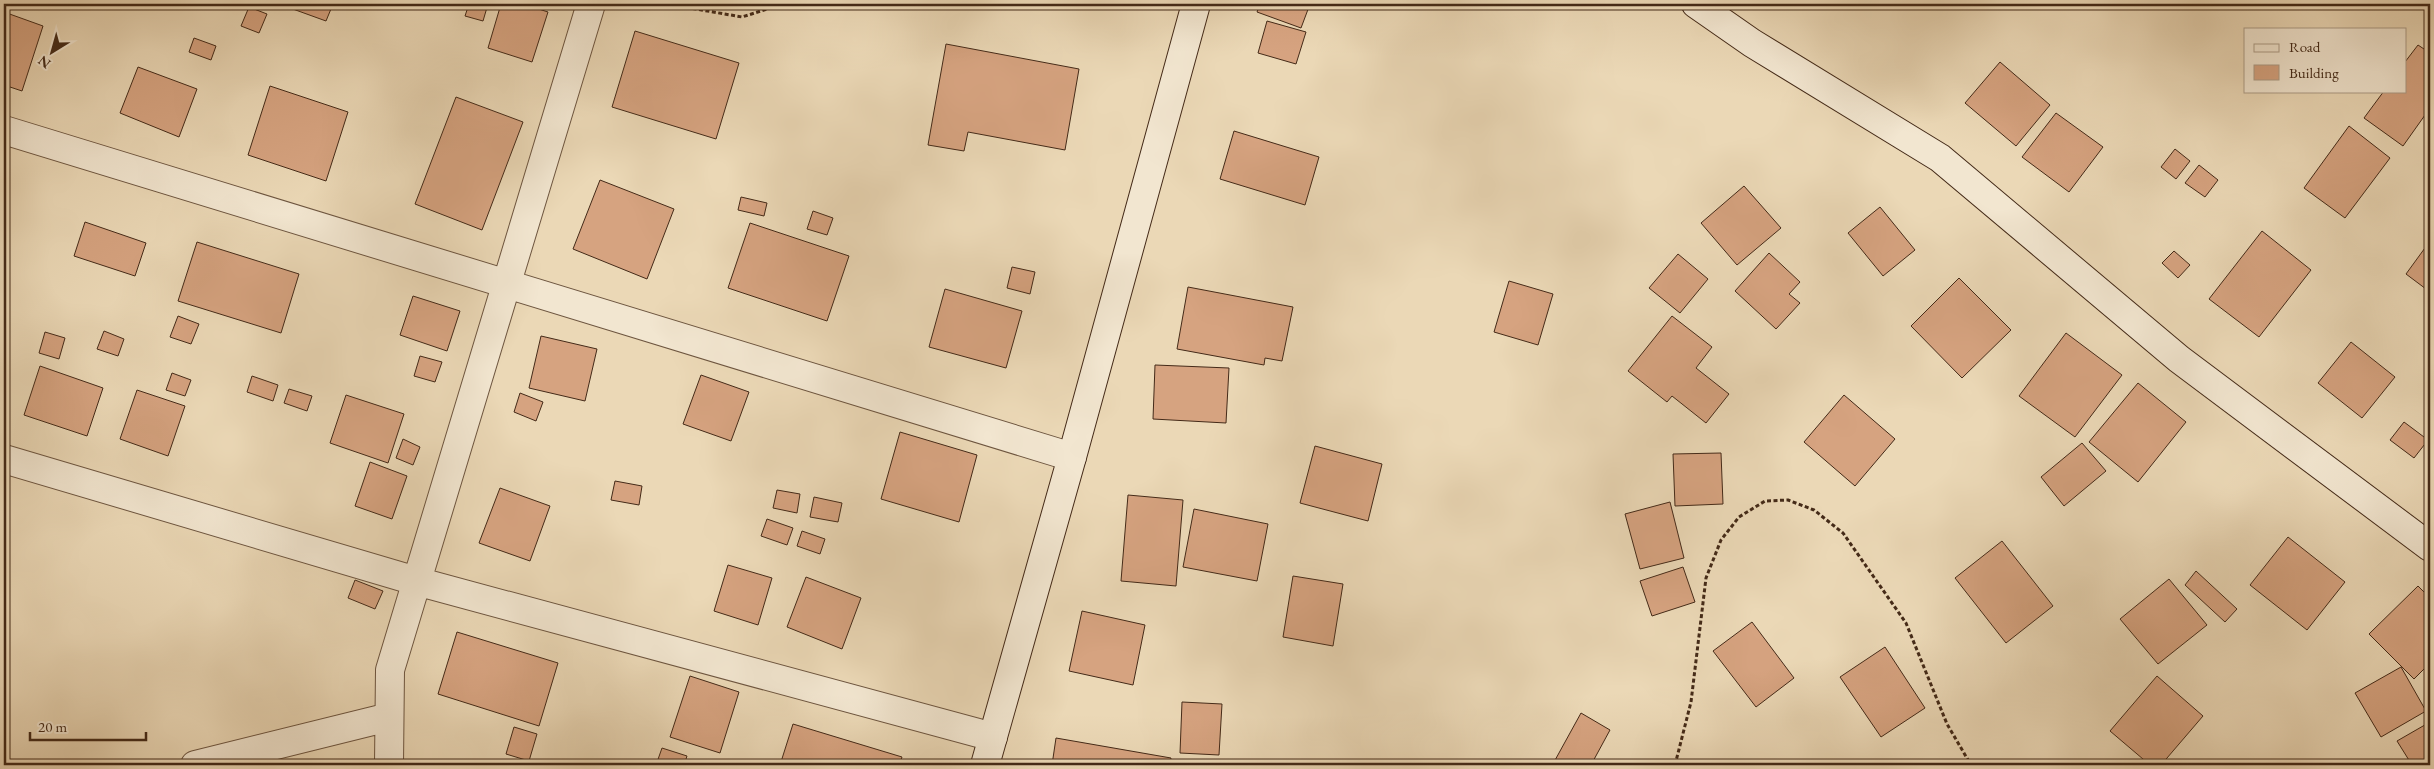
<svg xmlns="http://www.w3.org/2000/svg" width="2434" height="769" viewBox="0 0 2434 769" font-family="'EB Garamond',serif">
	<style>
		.building { fill: #d6a380; stroke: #442a18 }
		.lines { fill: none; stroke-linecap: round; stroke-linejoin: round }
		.minor-casing { stroke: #6e5640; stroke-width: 30 }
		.secondary-casing { stroke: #442a18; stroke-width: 30 }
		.path { stroke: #442a18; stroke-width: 3; stroke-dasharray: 4 2.5; stroke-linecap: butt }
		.minor { stroke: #f2e6d0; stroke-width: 28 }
		.secondary { stroke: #f2e6d0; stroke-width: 28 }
	</style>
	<rect width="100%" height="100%" fill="#ebd8b6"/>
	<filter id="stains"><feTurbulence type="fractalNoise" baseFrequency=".004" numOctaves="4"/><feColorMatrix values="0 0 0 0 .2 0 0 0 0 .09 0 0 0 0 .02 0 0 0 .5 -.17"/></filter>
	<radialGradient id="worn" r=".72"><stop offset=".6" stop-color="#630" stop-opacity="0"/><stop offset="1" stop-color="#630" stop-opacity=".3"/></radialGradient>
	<path class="building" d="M279 4H333L326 21Z
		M469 4H488L483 21 465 16Z
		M501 4H523L548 12 532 62 488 48Z
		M1260 4H1310L1301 28 1257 12Z
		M249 7 267 14 259 33 241 26Z
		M4 12 43 26 22 91 4 85Z
		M1267 21 1306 32 1296 64 1258 53Z
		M635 31 739 63 716 139 612 107Z
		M194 38 216 46 211 60 189 52Z
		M946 44 1079 69 1065 150 968 132 964 151 928 145Z
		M2418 45 2430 53V108L2403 146 2364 118 2384 91H2405V62Z
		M2000 62 2050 105 2016 146 1965 103Z
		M138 67 197 89 179 137 120 113Z
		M270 86 348 112 326 181 248 155Z
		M456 97 523 122 482 230 415 204Z
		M2056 113 2103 147 2069 192 2022 157Z
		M2349 126 2390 158 2345 218 2304 188Z
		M1234 131 1319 157 1305 205 1220 179Z
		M2175 149 2190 161 2176 179 2161 167Z
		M2199 165 2218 180 2205 197 2185 183Z
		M600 180 674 209 647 279 573 249Z
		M1744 186 1781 228 1737 265 1701 223Z
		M741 197 767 203 764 216 738 210Z
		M1880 207 1915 250 1883 276 1848 233Z
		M813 211 833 218 827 235 807 229Z
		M85 222 146 243 135 276 74 256Z
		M750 223 849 256 827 321 728 288Z
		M2262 231 2311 270 2259 337 2209 299Z
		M2430 241V292L2406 274Z
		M197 242 299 274 281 333 178 301Z
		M2174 251 2190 265 2178 278 2162 263Z
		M1769 253 1800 282 1789 294 1800 303 1776 329 1735 291Z
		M1678 254 1708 279 1680 313 1649 288Z
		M1012 267 1035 272 1030 294 1007 288Z
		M1959 278 2011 330 1962 378 1911 326Z
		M1509 281 1553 294 1538 345 1494 332Z
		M1188 287 1293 307 1282 361 1265 358 1264 365 1177 349Z
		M945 289 1022 311 1006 368 929 347Z
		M413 296 460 311 447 351 400 335Z
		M178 316 199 324 191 344 170 337Z
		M1672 316 1712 347 1696 368 1729 394 1706 423 1672 396 1667 402 1628 371Z
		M104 331 124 339 118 356 97 349Z
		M45 332 65 338 59 359 39 353Z
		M2066 333 2122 375 2075 437 2019 396Z
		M541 336 597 349 585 401 529 388Z
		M2351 342 2395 377 2362 418 2318 383Z
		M420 356 442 362 435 382 414 376Z
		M1155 365 1229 368 1226 423 1153 419Z
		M40 366 103 388 87 436 24 415Z
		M172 373 191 380 185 396 166 390Z
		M701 375 749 392 731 441 683 424Z
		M252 376 278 385 273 401 247 392Z
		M2138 383 2186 422 2138 482 2089 442Z
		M289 389 312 396 307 411 284 403Z
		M137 390 185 406 168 456 120 439Z
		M520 393 543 402 536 421 514 412Z
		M346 395 404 414 388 463 330 443Z
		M1844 395 1895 439 1855 486 1804 442Z
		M2404 422 2428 440 2414 458 2390 440Z
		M900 432 977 455 959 522 881 499Z
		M403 439 420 447 413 465 396 458Z
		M2082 443 2106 471 2064 506 2041 477Z
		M1315 446 1382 464 1368 521 1300 503Z
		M1721 453 1723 504 1675 506 1673 454Z
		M370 462 407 476 392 519 355 506Z
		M615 481 642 486 639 505 611 500Z
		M500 488 550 506 530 561 479 543Z
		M777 490 800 494 797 513 773 508Z
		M1128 495 1183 500 1176 586 1121 581Z
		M814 497 842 503 838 522 810 517Z
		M1670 502 1684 558 1640 569 1625 514Z
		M1194 509 1268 524 1257 581 1183 567Z
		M767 519 793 528 787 545 761 536Z
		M802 531 825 539 820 554 797 546Z
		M2288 537 2345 582 2307 630 2250 585Z
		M2002 541 2053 606 2006 643 1955 578Z
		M728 565 772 578 758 625 714 611Z
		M1683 567 1695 602 1652 616 1640 581Z
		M2196 571 2237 609 2225 622 2185 585Z
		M1293 576 1343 584 1333 646 1283 637Z
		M806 577 861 598 842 649 787 627Z
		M2169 579 2207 625 2158 664 2120 619Z
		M355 580 383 591 375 609 348 598Z
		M2418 586 2430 598V663L2414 679 2369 634Z
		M1082 611 1145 625 1133 685 1069 671Z
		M1752 622 1794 678 1756 707 1713 651Z
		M457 632 558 663 539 726 438 694Z
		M1885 647 1925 708 1881 737 1840 677Z
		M2401 667 2426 711 2381 737 2355 693Z
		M690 676 739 692 720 753 670 737Z
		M2157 676 2203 716 2161 765H2150L2110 731Z
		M1182 702 1222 704 1219 755 1180 753Z
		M1581 713 1610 730 1591 765H1560L1554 762Z
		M2430 722V765H2412L2397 741Z
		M793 724 902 757 899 765H780Z
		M514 727 537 734 529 761 506 754Z
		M1056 738 1171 758 1170 765H1052Z
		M662 748 687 756 684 765H656Z"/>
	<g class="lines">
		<g class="minor-casing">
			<path id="minor" d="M4 130 1072 457
				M4 459 416 581 993 737
				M195 765 389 717
				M389 765 390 670 591 4"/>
		</g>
		<g class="secondary-casing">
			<path id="secondary" d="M1696 4 1752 43 1940 158 2179 359 2430 547
				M985 765 1072 457 1196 4"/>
		</g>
		<path class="path" d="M667 4 742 17 783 4
			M1675 765 1691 702 1706 578 1721 540 1739 517 1765 501 1788 500 1814 510 1843 533 1906 623 1947 724 1971 765"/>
		<use href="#minor" class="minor"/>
		<use href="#secondary" class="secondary"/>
	</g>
	<rect width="2434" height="769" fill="none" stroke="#ebd8b6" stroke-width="20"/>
	<rect x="5" y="5" width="2424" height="759" fill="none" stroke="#442a18" stroke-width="2.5"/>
	<rect x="10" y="10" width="2414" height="749" fill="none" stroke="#442a18"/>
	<rect x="2244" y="28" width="162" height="65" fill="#f2e6d0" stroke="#ac9b86"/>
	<rect x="2254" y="44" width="25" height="8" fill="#f2e6d0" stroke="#ac9b86"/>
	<text x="2289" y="52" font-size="15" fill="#442a18">Road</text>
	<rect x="2254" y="65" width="25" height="15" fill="#d6a380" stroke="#ac9b86"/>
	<text x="2289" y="78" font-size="15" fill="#442a18">Building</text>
	<g transform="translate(52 52) rotate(217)" stroke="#f2e6d0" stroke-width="4" paint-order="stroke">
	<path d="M0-4L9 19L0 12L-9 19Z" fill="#442a18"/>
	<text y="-8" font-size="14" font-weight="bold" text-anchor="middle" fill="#442a18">N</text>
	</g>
	<path d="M30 732v8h116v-8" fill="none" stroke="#442a18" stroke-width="2.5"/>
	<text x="38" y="732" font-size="15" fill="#442a18" stroke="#f2e6d0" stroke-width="4" paint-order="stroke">20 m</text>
	<rect width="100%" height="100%" filter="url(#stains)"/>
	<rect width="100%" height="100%" fill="url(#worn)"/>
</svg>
